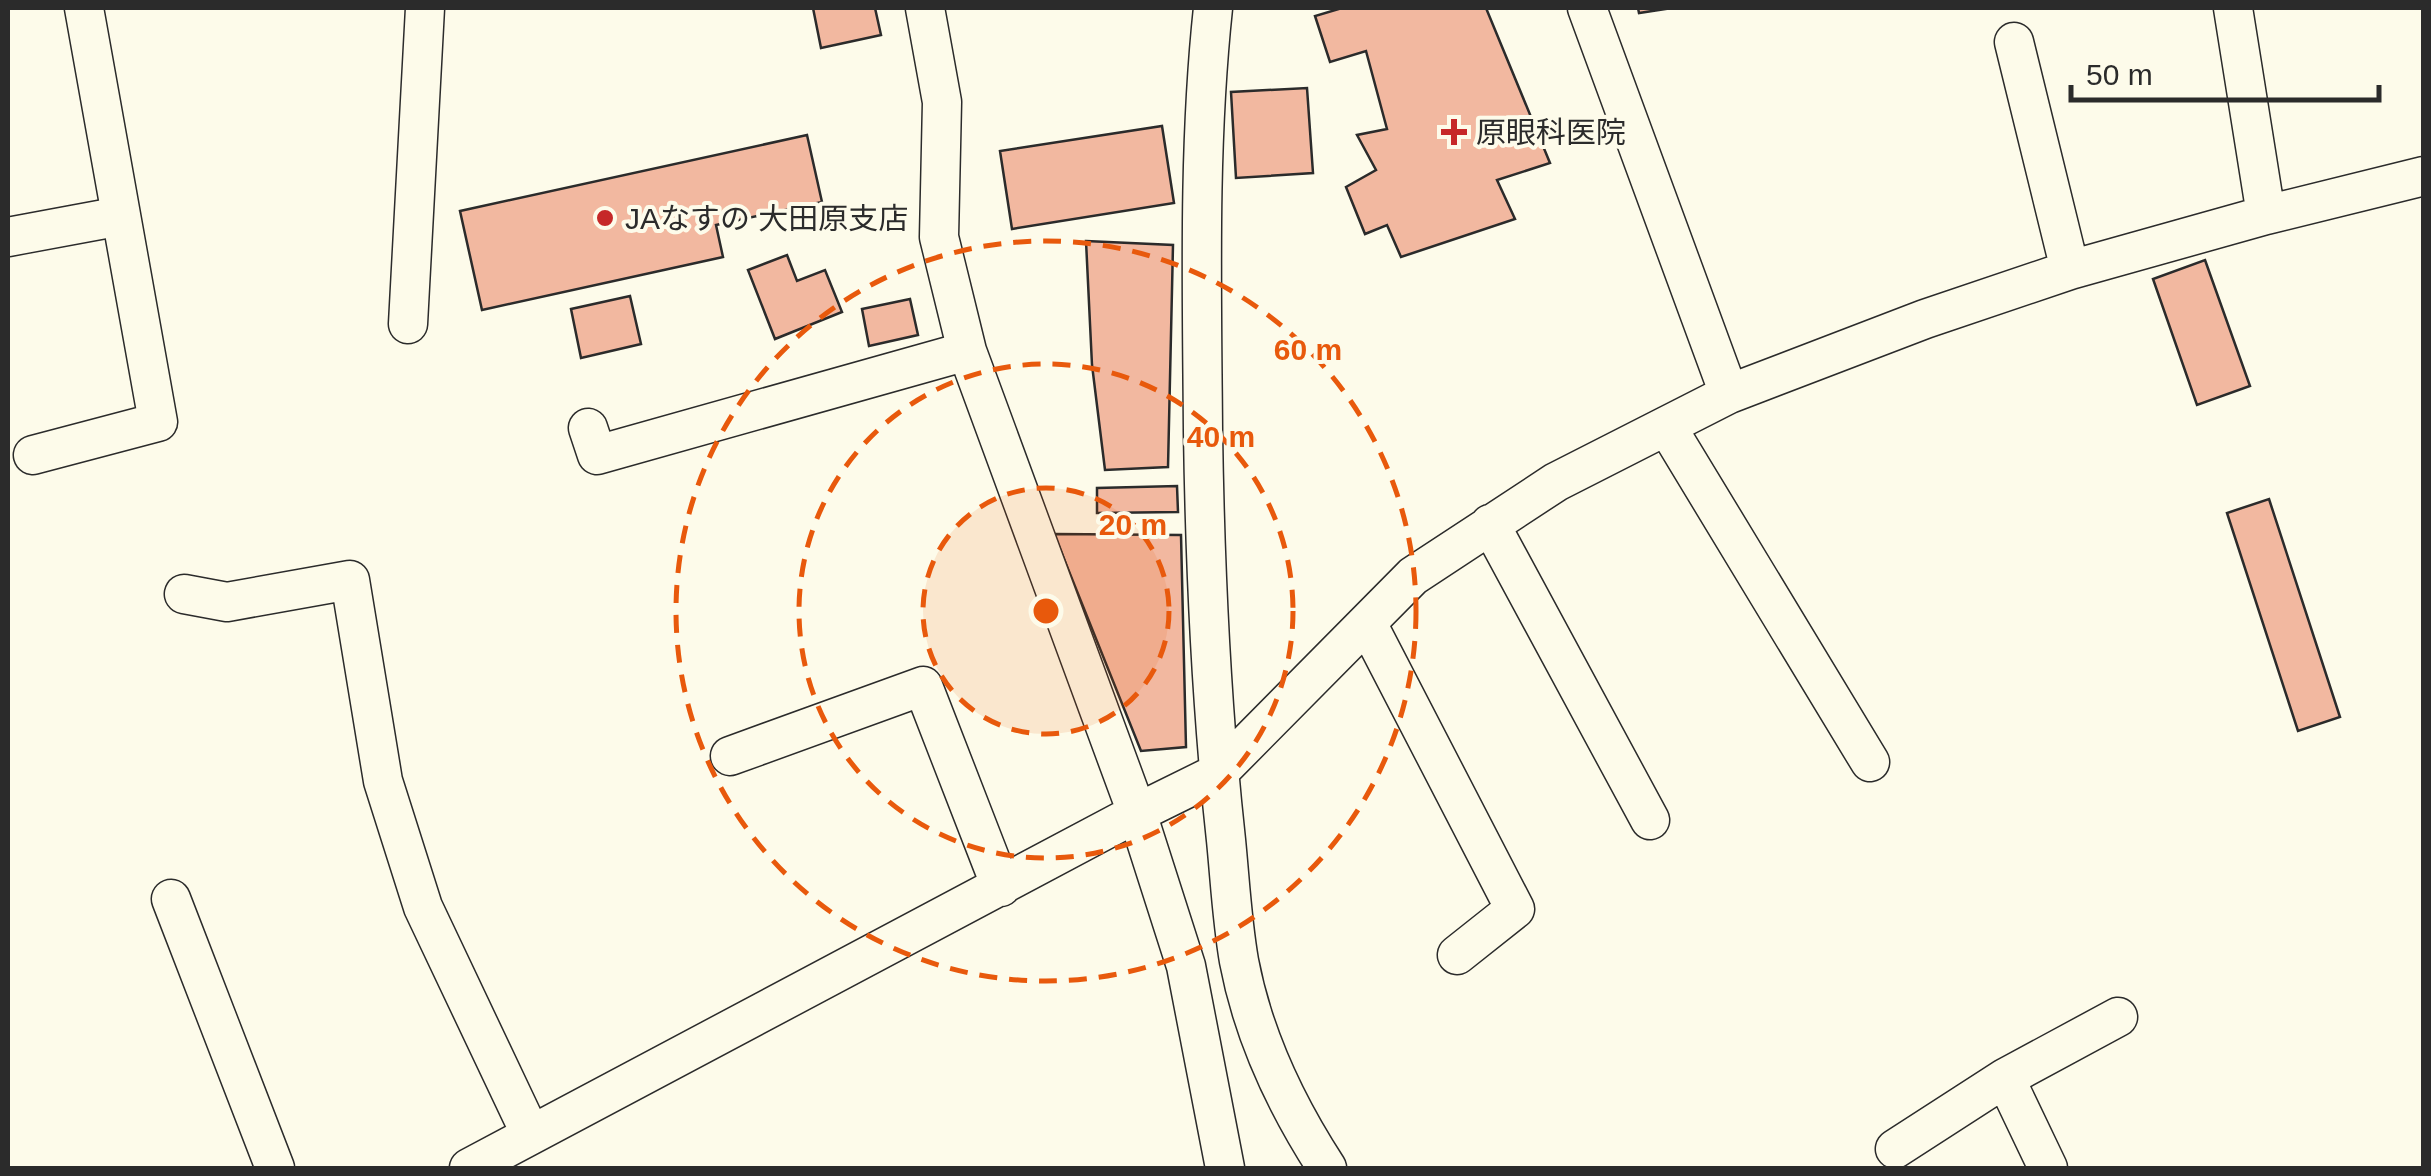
<svg xmlns="http://www.w3.org/2000/svg" width="2431" height="1176" viewBox="0 0 2431 1176" font-family="Helvetica,'Noto Sans JP',sans-serif">
	<style>
		.building { fill: #f2b8a0; stroke: #2b2b2b; stroke-width: 2.5 }
		.lines { fill: none; stroke-linecap: round; stroke-linejoin: round }
		.minor-casing { stroke: #2b2b2b; stroke-width: 41 }
		.minor { stroke: #fdfbea; stroke-width: 38 }
		.ring { fill: none; stroke: #e8590c; stroke-width: 5; stroke-dasharray: 18 12 }
		.poi-dot { fill: #c62828; stroke: #fdfbea; stroke-width: 4 }
		.labels { text-anchor: middle; dominant-baseline: central; stroke-width: 8; stroke-linejoin: round; paint-order: stroke }
		.poi-label { font-size: 30px; fill: #2b2b2b; stroke: #fdfbea; text-anchor: start }
		.centre { fill: #e8590c; stroke: #fdfbea; stroke-width: 5 }
		.ring-label { font-size: 30px; text-anchor: middle; font-weight: bold; fill: #e8590c; stroke: #fdfbea; stroke-width: 8; stroke-linejoin: round; paint-order: stroke }
	</style>
	<rect width="100%" height="100%" fill="#fdfbea"/>
	<path class="building" d="M813 8H875L881 35 821 48Z
		M1342 8H1486L1550 163 1497 180 1515 219 1401 257 1387 225 1365 234 1346 187 1376 170 1357 135 1387 129 1366 51 1330 62 1315 16Z
		M1638 8H1672L1639 13Z
		M1307 88 1313 173 1236 178 1231 92Z
		M1162 126 1174 203 1012 229 1000 151Z
		M807 135 822 202 716 225 723 257 482 310 460 211Z
		M1086 241 1173 245 1168 467 1105 470 1092 365Z
		M787 255 797 281 825 270 842 312 775 339 748 270Z
		M2205 260 2250 386 2197 405 2153 279Z
		M630 296 641 344 581 358 571 309Z
		M910 299 918 335 869 346 862 309Z
		M1177 486 1178 512 1097 513V488Z
		M2269 499 2340 717 2298 731 2227 513Z
		M1054 534 1181 535 1186 747 1141 751Z"/>
	<g class="lines">
		<g class="minor-casing">
			<path id="minor" d="M925 8 942 102 939 237 967 351 1137 813 1186 966 1225 1168
				M1213 8C1198 148 1202 291 1203 432 1205 568 1211 704 1226 840 1230 880 1232 921 1239 961 1253 1035 1286 1105 1327 1168
				M1587 8 1729 394
				M2233 8 2266 215
				M2014 42 2070 270
				M8 237 121 216
				M408 324 425 8
				M1667 427 1870 762
				M588 428 597 455 967 351
				M33 455 158 422 84 8
				M1490 524 1650 820
				M184 594 227 602 350 580 383 781 423 907 531 1135
				M1367 623 1515 909 1457 955
				M730 756 923 686 1001 887
				M171 899 275 1168
				M2005 1078 2118 1017
				M1895 1149 2005 1078 2048 1168
				M469 1168 1137 813 1218 773 1413 576 1556 482 1729 394 1925 319 2070 270 2266 215 2424 176"/>
		</g>
		<use href="#minor" class="minor"/>
	</g>
	<circle cx="1046" cy="611" r="123" fill="#e8590c" fill-opacity=".12"/>
	<g class="ring">
		<circle cx="1046" cy="611" r="123"/>
		<circle cx="1046" cy="611" r="247"/>
		<circle cx="1046" cy="611" r="370"/>
	</g>
	<g class="poi-dot">
		<path d="M1449 117h10v10h10v10h-10v10h-10v-10h-10v-10h10z"/>
		<circle cx="605" cy="218" r="10"/>
	</g>
	<g class="labels">
		<g class="poi-label">
			<text x="1476" y="132">原眼科医院</text>
			<text x="625" y="218">JAなすの 大田原支店</text>
		</g>
	</g>
	<circle cx="1046" cy="611" r="15" class="centre"/>
	<g class="ring-label">
		<text x="1308" y="360">60 m</text>
		<text x="1221" y="447">40 m</text>
		<text x="1133" y="535">20 m</text>
	</g>
	<rect width="2431" height="1176" fill="none" stroke="#2b2b2b" stroke-width="20"/>
	<path d="M2071 85v15h308v-15" fill="none" stroke="#2b2b2b" stroke-width="5"/>
	<text x="2086" y="85" font-size="30" fill="#2b2b2b" stroke="#fdfbea" stroke-width="8" paint-order="stroke">50 m</text>
</svg>
